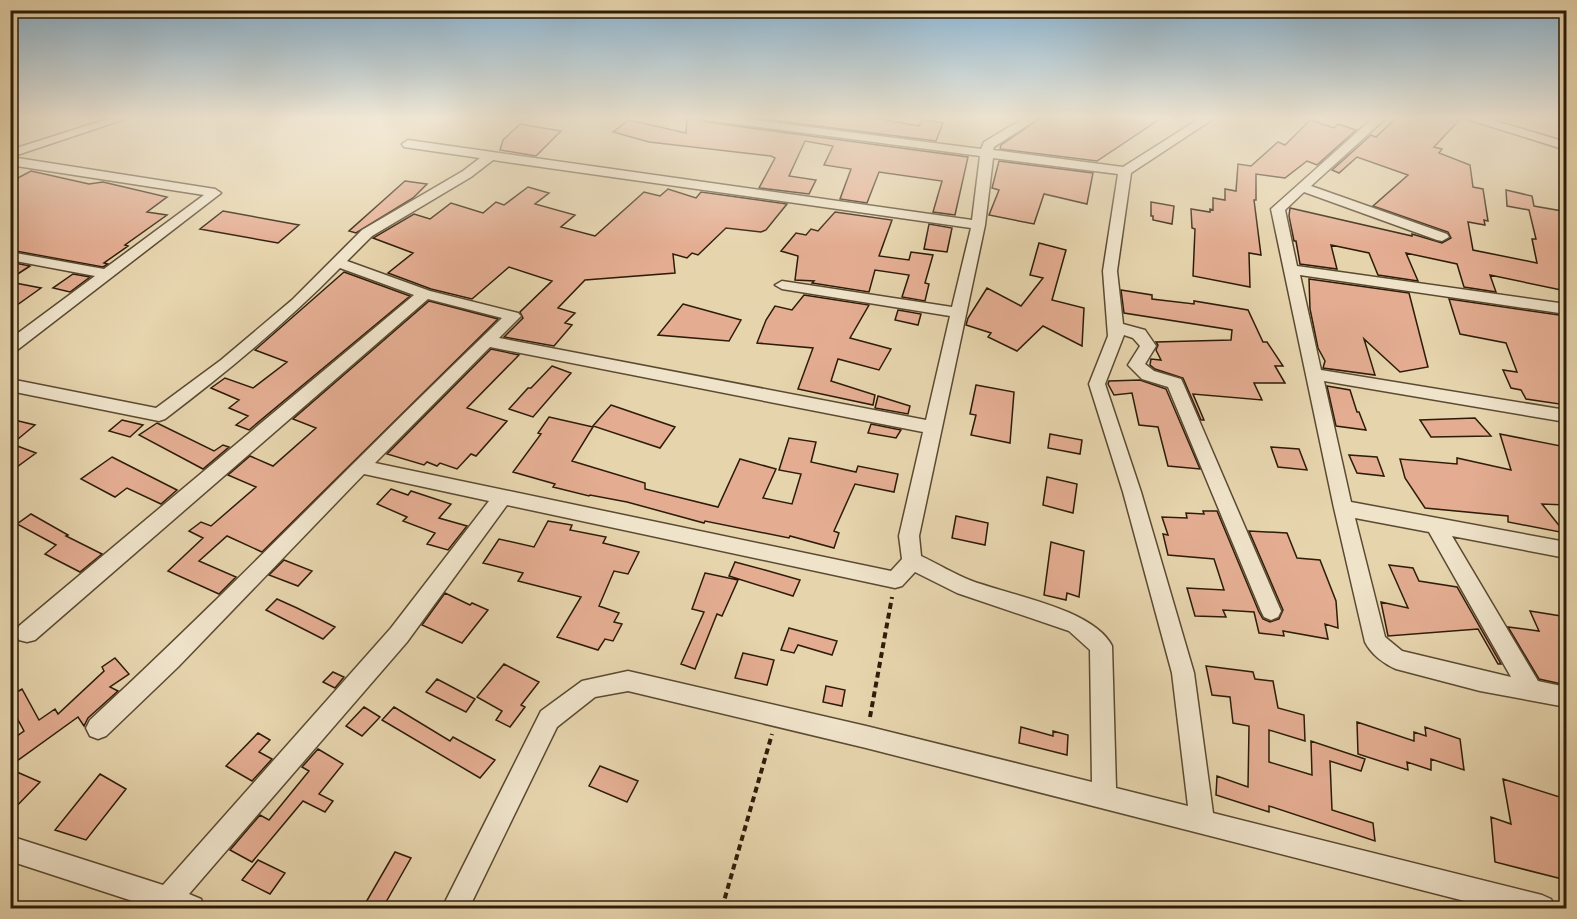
<svg xmlns="http://www.w3.org/2000/svg" width="1577" height="919" viewBox="0 0 1577 919" font-family="'Gentium Book Plus',serif">
	<style>
		.building { fill: #e4ad92; stroke: #2d1c08; stroke-width: 1.5 }
		.lines { fill: none; stroke-linecap: round; stroke-linejoin: round }
		.street-casing { stroke: #5b4a31; stroke-width: 3 }
		.path { stroke: #2d1c08; stroke-width: 4; stroke-dasharray: 6 4; stroke-linecap: butt }
		.street { fill: #efe3ca; fill-rule: evenodd }
	</style>
	<rect width="100%" height="100%" fill="#e6d4ad"/>
	<filter id="stains"><feTurbulence type="fractalNoise" baseFrequency=".00333" numOctaves="4"/><feColorMatrix values="0 0 0 0 .2 0 0 0 0 .09 0 0 0 0 .02 0 0 0 .5 -.17"/></filter>
	<radialGradient id="worn" r=".72"><stop offset=".6" stop-color="#630" stop-opacity="0"/><stop offset="1" stop-color="#630" stop-opacity=".3"/></radialGradient>
	<path class="building" d="M687 117H698L706 122 968 157 955 215 933 212 942 181 879 172 867 203 840 199 851 169 824 165 833 146 805 141 789 176 816 180 809 194 759 188 775 158 771 156 649 142 613 132 629 120 686 133Z
		M746 117H868L919 126 922 119 943 123 936 141Z
		M1042 117H1163L1097 161 1000 149 1001 145Z
		M1397 117H1462L1434 147 1442 149 1439 153 1470 165 1473 187 1483 189 1488 221 1484 220 1485 225 1468 222 1473 250 1537 263 1532 239H1536L1529 210 1507 206 1506 190 1532 196 1534 206 1562 211 1566 228V271L1561 270 1566 291 1490 275 1496 292 1464 287 1457 264 1406 253 1418 281 1378 275 1369 253 1331 245 1337 269 1300 264 1296 241H1294L1289 216 1290 208 1412 236V234L1442 243 1451 238 1448 232 1373 206 1408 175 1357 157 1339 173 1332 170 1371 135 1376 137Z
		M1310 120 1334 128 1338 124 1356 130 1317 165 1307 161 1285 178 1256 174V200H1254L1261 255 1249 253 1250 287 1193 276 1195 229 1192 228 1191 209 1210 212V209L1213 210V198L1225 200V189L1236 191 1238 164 1251 166 1278 142 1285 145Z
		M520 124 561 131 536 156 500 150 503 140Z
		M999 161 1093 173 1087 204 1044 194 1034 224 989 215 999 190 992 188Z
		M31 171 89 184 103 182 167 197 147 212 167 215 125 245 128 246 104 263 108 264 103 267 10 250V182Z
		M405 181 427 184 413 198 356 233 349 231Z
		M528 187 549 193 535 204 575 215 561 227 595 236 644 192 660 196 668 189 696 198 701 192 787 204 766 230 761 232 726 228 698 255 692 253 687 258 673 254 675 273 585 280 558 308 575 313 565 323 572 325 554 346 504 337 523 318 520 312 552 281 509 267 472 299 431 289 388 273 413 253 373 238 414 214 430 219 451 203 483 213 496 202 504 205Z
		M1151 202 1174 206 1172 224 1153 220V216H1151Z
		M223 211 299 225 278 243 200 229Z
		M835 212 892 220 879 256 909 260 911 252 933 255 925 283 929 284 925 301 902 297 909 275 875 270 869 292 812 283 814 281 795 280 798 256 781 251 796 233 806 235 811 229 818 231Z
		M929 224 952 228 947 252 924 249Z
		M1039 243 1066 250 1052 300 1084 308 1082 346 1043 326 1017 351 988 337 991 333 966 325 968 318 987 288 1021 306 1043 278 1030 275Z
		M10 262 30 266 10 279Z
		M344 272 410 296 249 430 236 425 248 416 229 408 239 400 211 388 225 378 253 388 287 362 255 350Z
		M73 274 90 277 70 292 53 288Z
		M1309 279 1409 293 1428 367 1400 372 1364 339 1375 375 1323 368 1325 361 1318 348 1310 309Z
		M10 282 41 288 10 310Z
		M1121 290 1152 295V299L1194 304V301L1248 310 1263 342H1267L1283 366H1275L1285 383H1254L1262 400 1193 394 1204 420H1201L1183 378 1155 369 1150 365 1151 359 1161 360 1156 350 1158 345 1156 342 1231 340 1232 330 1124 313Z
		M804 295 869 305 850 338 891 349 879 370 838 359 831 381 875 395 873 405 798 389 813 348 757 343 766 320 775 306 792 310Z
		M1449 299 1566 316V405L1526 399 1521 390 1511 388 1503 370 1517 372 1506 343 1460 334Z
		M429 301 498 319 262 552 227 536 199 561 236 577 219 594 168 571 203 538 189 531 201 522 211 526 256 487 228 475 250 456 273 466 316 428 293 419Z
		M683 304 741 320 729 341 658 335Z
		M898 310 921 314 918 325 895 320Z
		M491 349 519 355 467 408 507 421 476 456 471 454 457 469 440 463 437 466 427 462 424 465 387 454Z
		M552 366 571 373 533 417 509 409 528 388H531Z
		M1140 380 1166 389 1200 469 1168 466 1158 427 1139 425 1132 393 1114 395 1108 384 1109 381Z
		M976 385 1014 392 1010 443 971 435 976 415 970 414Z
		M1327 386 1350 390 1357 412H1359L1366 430 1336 426Z
		M878 396 910 406 908 414 875 408Z
		M611 405 675 427 660 448 593 426Z
		M549 417 593 427 572 461 645 483V489L718 507 740 459 776 469 763 498 792 504 801 474 779 470 789 438 816 442 811 462 856 472 858 466 898 474 894 492 855 484 834 531 839 533 834 548 790 536 789 538 705 521 704 523 627 502 590 495 589 496 553 487 555 484 513 472 541 434 538 433Z
		M1475 418 1491 436 1431 437 1420 420Z
		M10 419 35 425 12 444 36 453 10 472Z
		M122 420 143 425 130 437 109 431Z
		M157 423 214 451 223 445 229 447 203 469 139 435Z
		M871 424 901 430 896 438 868 433Z
		M1050 434 1082 440 1080 454 1048 448Z
		M1500 434 1566 447V505L1542 504 1565 533 1508 522V516L1425 508 1405 478 1400 459 1457 464V458L1511 470Z
		M1271 447 1299 449 1307 470 1278 467Z
		M1349 455 1377 457 1384 476 1357 473Z
		M112 457 177 490 161 504 127 488 115 497 81 479Z
		M1047 477 1077 484 1073 513 1043 505Z
		M391 489 408 495 411 491 451 504 439 518 467 526 448 550 427 544 435 533 403 521 407 517 377 504Z
		M1203 511H1217L1259 612 1263 619 1270 622 1279 619 1283 610 1249 531 1287 533 1297 558 1320 560 1336 601 1338 628 1325 624 1328 639 1283 631 1284 636 1259 633 1254 612 1223 610 1226 617 1195 616 1187 588 1224 590 1214 559 1168 555 1163 534 1168 535 1162 517 1187 518 1186 513 1204 514Z
		M31 514 68 535 66 536 102 554 80 572 45 554 56 545 17 524Z
		M956 516 988 523 985 545 952 538Z
		M548 521 572 525 570 530 606 537 603 543 639 552 628 574 614 571 599 606 619 613 614 622 622 624 613 641 605 639 598 650 557 637 581 597 518 581 523 573 483 563 499 539 534 547Z
		M1051 542 1084 551 1079 597 1067 593 1066 600 1044 595Z
		M284 560 312 571 298 586 269 575Z
		M735 562 765 570 800 580 793 596 729 576Z
		M1389 565 1413 568 1419 581 1457 587 1501 664H1498L1478 629 1388 636 1381 602 1408 608Z
		M705 573 738 580 722 616 717 614 695 669 681 664 704 612 692 609Z
		M445 593 470 605 472 603 488 610 462 643 422 625Z
		M277 599 297 608 335 627 323 639 266 610Z
		M1530 611 1561 616 1566 627V685L1539 679 1508 627 1539 631Z
		M789 628 837 641 832 655 798 645 794 653 781 650Z
		M743 653 774 660 767 685 735 678Z
		M115 658 129 674 110 687 118 691 88 718 84 726 78 717 10 766V741L24 731 10 705V696L22 689 39 720 55 709 58 714 104 671 102 667Z
		M504 664 539 682 521 705 525 707 510 727 496 720 502 711 477 697Z
		M1206 666 1253 672 1255 679 1273 681 1278 708 1304 715 1305 741 1269 730V762L1312 775 1311 741 1365 759 1361 771 1330 761 1332 810 1373 823 1375 841 1269 806V812L1216 795 1217 776 1248 787 1249 726 1233 723 1230 697 1212 695Z
		M333 672 344 677 335 688 323 682Z
		M437 679 475 699 466 712 426 692Z
		M826 686 845 690 842 706 823 702Z
		M364 707 380 717 362 736 346 726Z
		M394 707 450 741 453 737 495 760 480 778 382 720Z
		M1357 722 1414 741V732L1426 736 1425 727 1460 739 1464 770 1431 759V770L1407 762 1408 770 1358 754Z
		M1021 727 1053 736V731L1068 735 1067 755 1019 743Z
		M258 733 270 740 259 752 272 759 252 781 226 766Z
		M318 749 343 764 319 794 333 801 325 812 303 801 252 862 230 850 260 815 269 820 309 771 302 767Z
		M600 766 638 781 627 802 589 786Z
		M10 769 40 782 10 813Z
		M100 774 126 789 86 840 55 830Z
		M1503 779 1566 799V880L1495 862 1491 817 1511 824Z
		M395 852 411 858 382 909H362Z
		M258 860 285 873 270 894 242 880Z"/>
	<g class="lines">
		<g class="street-casing">
			<path id="street" d="M114 117H131L11 157 215 189 221 193 16 351 10 352V339L95 276 10 260V252L104 269 204 195 10 165V150Z
				M700 117H731L981 149 984 142 1026 117H1040L994 147 993 150 1123 167 1202 117H1216L1131 173 1117 271 1123 324 1145 330 1156 346 1145 364 1154 371 1181 379 1183 383 1281 611 1278 617 1271 620 1264 617 1261 611 1168 387 1142 379 1128 365 1140 346 1133 338 1124 335 1105 384 1141 492 1194 673 1213 813 1542 895 1551 899 1555 908H1492L866 748 628 691 595 697 557 727 469 908H442L541 711 582 681 628 671 866 726 1092 782 1090 650 1069 631 957 593 915 572 902 586 895 588 507 505 407 642 189 894 201 899 205 908H154L10 861V836L163 885 391 628 489 501 364 474 178 667 106 736 98 739 90 736 86 728 90 720C231 590 364 450 502 318L428 299 35 640 27 642 19 640 16 633 19 626 414 295 340 268C286 323 227 372 165 419L159 421 10 391V379L156 408 221 360 292 300 362 230 463 171 480 158 404 147 402 144 408 140 972 220 980 156 706 120ZM993 158 1118 174 1103 271 1108 336 1089 384 1123 492 1172 673 1188 806 1116 788 1112 646C1094 609 1009 595 972 581 954 574 938 564 921 556L919 536 985 225ZM493 160 971 228 952 307 782 281 775 285 782 289 950 316 926 420 499 338 521 316 518 313 430 291 347 261 372 236 471 177ZM490 347 923 432 899 536 902 559 891 571 375 463Z
				M1374 117H1387L1311 186 1447 234 1449 237 1442 241 1437 240 1304 192 1285 210 1297 266 1566 304V314L1300 275 1321 370 1566 410V422L1324 381 1351 502 1566 542V558L1452 536 1538 681 1566 687V707L1480 691 1396 669C1384 664 1371 654 1365 642L1334 508 1271 209ZM1355 518 1429 532 1511 677 1402 651 1385 637Z
				M1465 117H1482L1566 142V150L1467 119Z"/>
		</g>
		<path class="path" d="M870 717 892 597
			M722 908 772 734"/>
		<use href="#street" class="street"/>
	</g>
	<linearGradient id="sky" x2="0" y2="1"><stop stop-color="#89b5d4"/><stop offset="0.48" stop-color="#f4ecda"/><stop offset="1" stop-color="#f4ecda" stop-opacity="0"/></linearGradient>
	<rect width="1577" height="245" fill="url(#sky)"/>
	<rect width="1577" height="919" fill="none" stroke="#e6d4ad" stroke-width="36"/>
	<rect x="12" y="12" width="1553" height="895" fill="none" stroke="#2d1c08" stroke-width="3"/>
	<rect x="18" y="18" width="1541" height="883" fill="none" stroke="#2d1c08" stroke-width="1.5"/>
	<rect width="100%" height="100%" filter="url(#stains)"/>
	<rect width="100%" height="100%" fill="url(#worn)"/>
</svg>
